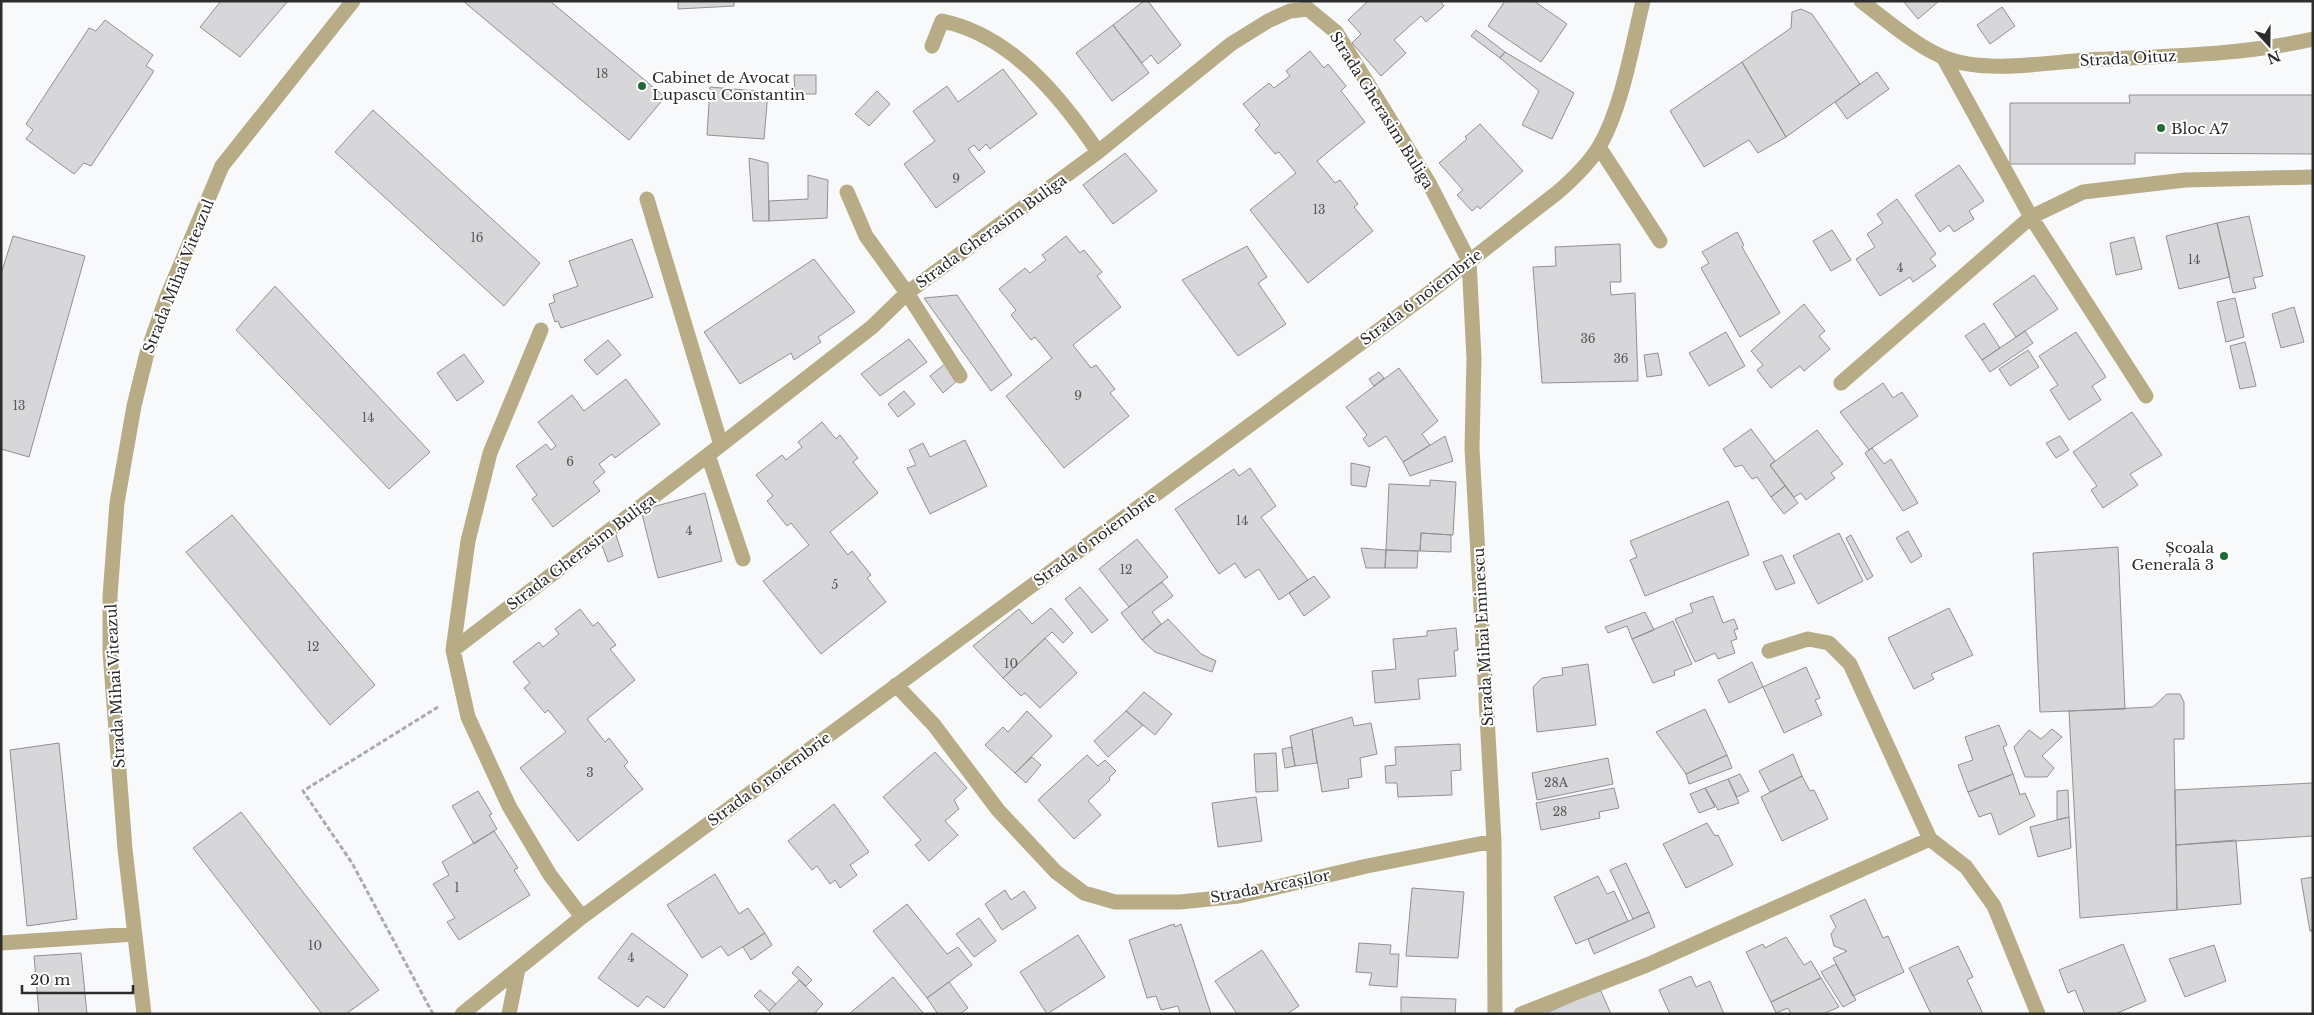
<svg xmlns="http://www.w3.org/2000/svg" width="2314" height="1015" viewBox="0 0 2314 1015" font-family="'Libre Baskerville',serif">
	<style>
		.building { fill: #d7d6d9; stroke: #919092 }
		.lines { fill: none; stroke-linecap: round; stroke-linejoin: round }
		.path { stroke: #aaabad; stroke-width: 3; stroke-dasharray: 5 2.5; stroke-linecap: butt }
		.minor { stroke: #b8ac86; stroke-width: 15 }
		.poi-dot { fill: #206a37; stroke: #fff; stroke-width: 2 }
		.labels { text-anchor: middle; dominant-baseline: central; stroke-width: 4; stroke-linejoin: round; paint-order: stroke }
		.number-label { font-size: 12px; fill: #575658 }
		.street-label { font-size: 15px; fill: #2c2c2d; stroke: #fff }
		.poi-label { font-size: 15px; fill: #2c2c2d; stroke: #fff; text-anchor: start }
	</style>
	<rect width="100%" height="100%" fill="#f8f9fb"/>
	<path class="building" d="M221 1H288L240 57 200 27Z
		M463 1H550L665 97 629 140Z
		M678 1H734V6L678 9Z
		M1144 1H1148L1181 45 1158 64 1151 55 1142 63 1113 25Z
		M1368 1H1440L1444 6 1426 22 1421 16 1394 40 1406 53 1381 76 1352 43 1361 34 1348 20Z
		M1505 1H1534L1567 24 1541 62 1488 26Z
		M1903 1H1939L1918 19Z
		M2002 7 2015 26 1990 44 1977 25Z
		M1801 9 1812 14 1860 84 1786 137 1742 62 1791 28 1792 12Z
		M105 20 153 55 146 66 154 71 91 166 84 163 74 174 26 139 33 130 26 124 89 28 96 31Z
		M1113 25 1149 73 1112 101 1076 53Z
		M1476 30 1505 52 1500 58 1471 36Z
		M1310 51 1324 68 1328 64 1346 86 1341 91 1365 122 1317 161 1335 183 1340 180 1358 204 1354 207 1373 231 1308 283 1250 210 1296 173 1279 152 1275 154 1255 130 1260 125 1243 104 1269 83 1274 88 1290 76 1286 71Z
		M1505 52 1574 93 1552 139 1522 125 1539 91 1500 58Z
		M1742 62 1786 137 1758 153 1749 140 1704 167 1670 111Z
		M1003 69 1037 114 990 149 986 144 979 151 974 145 968 149 985 172 936 208 904 164 935 141 913 111 947 86 958 102Z
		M1877 72 1889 89 1847 119 1835 102Z
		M794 75H816V94H795Z
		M710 87 768 92 764 139 707 135Z
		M877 91 890 104 869 126 855 114Z
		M2129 95H2313V154L2135 153V164H2010V103H2130Z
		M373 110 540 263 504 306 335 152Z
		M1480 124 1523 171 1480 209 1478 206 1472 211 1457 195 1463 190 1439 163 1467 139 1465 137Z
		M1125 153 1157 191 1113 224 1083 185Z
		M749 158 768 163 769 221H753Z
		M1959 165 1984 201 1969 211 1974 219 1954 232 1949 225 1940 232 1915 195Z
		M808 175 828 180 827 218 769 221V201L808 199Z
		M1897 199 1936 254 1930 259 1936 266 1913 282 1910 277 1880 296 1856 259 1875 247 1867 234 1883 223 1877 214Z
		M2249 216 2263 276 2253 278 2256 288 2233 293 2217 223Z
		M2217 223 2230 277 2179 289 2166 236Z
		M1832 230 1851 260 1831 271 1813 241Z
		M1737 232 1744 245 1742 247 1780 313 1740 337 1701 268 1709 263 1702 252Z
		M13 236 85 256 29 457 1 449V274Z
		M1066 236 1080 253 1084 250 1102 272 1097 276 1121 307 1073 345 1091 368 1096 365 1115 389 1110 393 1129 416 1064 468 1006 396 1052 358 1035 337 1031 340 1011 315 1016 310 999 289 1025 268 1030 273 1046 260 1042 255Z
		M2134 237 2142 269 2116 275 2110 243Z
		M632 239 653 297 561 328 558 321 555 322 549 304 555 302 553 295 578 286 569 261Z
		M1620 244 1621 282H1610L1611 295 1635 293 1638 381 1542 383 1533 267 1556 266 1555 247Z
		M1247 246 1267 277 1258 283 1286 324 1238 356 1182 280Z
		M814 259 855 312 818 337 821 342 794 360 791 353 740 384 704 332Z
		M2034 275 2058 309 2016 337 1993 304Z
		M275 286 430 452 389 489 236 330Z
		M957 295 1012 375 991 391 924 298Z
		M2235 298 2244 337 2226 342 2217 302Z
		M1804 304 1825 331 1819 336 1830 349 1804 371 1800 366 1771 388 1757 370 1763 365 1751 351Z
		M2294 307 2304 342 2281 348 2272 314Z
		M1984 323 2000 348 1982 360 1965 336Z
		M2025 331 2033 343 1990 372 1982 360Z
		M1726 332 1745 366 1709 386 1689 353Z
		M2076 332 2106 377 2092 386 2101 400 2069 420 2050 390 2058 385 2039 356Z
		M909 339 927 362 880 396 861 374Z
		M608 340 621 355 597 375 584 360Z
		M2245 342 2256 386 2240 389 2230 346Z
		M2028 350 2039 367 2010 386 1999 369Z
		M1658 353 1662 375 1647 377 1644 355Z
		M464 354 484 382 457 401 437 373Z
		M945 364 958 380 943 393 930 376Z
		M1399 368 1438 421 1422 434 1430 445 1403 462 1386 436 1369 447 1363 439 1367 435 1346 407Z
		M1379 372 1384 378 1374 386 1369 379Z
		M626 379 660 424 615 458 612 454 599 464 605 472 593 482 600 491 553 527 532 499 537 495 516 466 546 444 551 450 556 446 538 422 572 395 584 411Z
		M1883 383 1893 398 1902 392 1918 416 1869 450 1840 412Z
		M904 391 915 404 898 417 888 404Z
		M2132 412 2162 455 2130 474 2138 485 2103 508 2091 490 2097 486 2073 452Z
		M822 422 836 439 840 435 858 458 853 462 878 493 830 532 848 555 852 551 871 575 867 578 886 602 821 654 763 581 809 545 791 523 787 526 767 501 773 496 756 475 782 455 786 460 802 447 798 442Z
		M1751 429 1775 461 1770 465 1785 486 1771 497 1757 477 1752 479 1742 465 1735 467 1723 449Z
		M1817 430 1843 464 1831 473 1835 478 1806 500 1801 493 1794 497 1770 465Z
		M1445 436 1453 461 1410 476 1403 462Z
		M2060 436 2069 450 2056 458 2046 443Z
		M965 440 987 486 930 514 907 468 916 465 909 450 923 443 930 457Z
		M1872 448 1884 464 1891 459 1918 503 1903 511 1865 453Z
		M1351 463 1370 467 1366 487 1351 485Z
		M1250 468 1276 506 1261 517 1308 580 1279 600 1259 569 1245 578 1235 563 1219 574 1175 509 1234 469 1239 476Z
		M1430 480 1456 482 1453 535 1421 533 1420 551 1386 550 1389 484 1430 486Z
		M1785 486 1798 503 1784 514 1771 497Z
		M705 493 722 561 658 578 641 510Z
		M1728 501 1749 555 1645 596 1630 560 1637 557 1630 541Z
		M232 515 375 685 330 725 186 552Z
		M1908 531 1922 556 1911 563 1896 538Z
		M1421 533 1451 535V552L1420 551Z
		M1839 533 1863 581 1818 604 1793 556Z
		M616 535 623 556 608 562 600 540Z
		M1851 535 1873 576 1867 580 1846 538Z
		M1137 539 1168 577 1129 607 1099 569Z
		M2118 547 2125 709 2040 712 2033 553Z
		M1361 548 1386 550 1385 568H1366Z
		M1386 550 1418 551 1417 568H1385Z
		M1782 555 1795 583 1776 590 1763 562Z
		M1314 576 1330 597 1304 616 1289 593Z
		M1162 582 1173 596 1152 612 1161 624 1142 640 1121 613Z
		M1080 587 1108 620 1092 633 1065 599Z
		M1713 596 1723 623 1734 619 1738 629 1734 630 1737 639 1731 641 1735 653 1718 659 1715 653 1695 662 1675 619 1693 612 1690 604Z
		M1051 608 1073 633 1063 643 1052 632 1003 678 973 646 1019 609 1032 624Z
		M1949 608 1973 655 1931 674 1934 679 1914 689 1888 638Z
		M580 609 593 626 598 622 616 645 610 649 635 680 587 719 605 742 609 738 628 762 624 766 643 789 578 841 520 768 566 732 548 710 545 713 524 688 530 683 513 662 539 642 543 647 559 634 555 629Z
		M1645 612 1654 630 1632 639 1627 626 1608 633 1605 627Z
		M1168 619 1201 654 1216 661 1212 672 1155 652 1142 640Z
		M1673 621 1692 664 1674 671 1675 675 1653 683 1632 639Z
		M1456 628 1458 650 1454 651 1456 676 1418 679 1420 699 1375 703 1372 671 1396 669 1393 639 1427 636V631Z
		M1045 638 1077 673 1040 708 1025 693 1021 696 1003 678Z
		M1752 662 1763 687 1729 703 1718 680Z
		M1588 664 1596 725 1537 732 1533 687 1542 678 1563 675 1562 668Z
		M1806 667 1820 698 1815 700 1822 715 1784 733 1763 687Z
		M1144 692 1172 714 1155 735 1126 711Z
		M2167 694H2180L2184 702V739H2174L2177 910 2080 918 2069 711 2153 707Z
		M1705 709 1727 755 1686 774 1656 732Z
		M1027 711 1052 736 1015 773 985 745 1003 727 1008 732Z
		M1126 711 1143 725 1108 757 1094 741Z
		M1352 717 1354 726 1371 723 1377 754 1360 758 1362 777 1348 779 1349 788 1322 792 1312 729Z
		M1999 725 2007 745 2003 747 2013 774 1968 792 1958 765 1973 760 1965 737Z
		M1312 729 1317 763 1295 766 1290 736Z
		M2052 729 2062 737 2042 756 2054 768 2047 777H2025L2014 747 2029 730 2041 739Z
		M59 743 77 919 27 926 10 750Z
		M1460 744 1461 770 1451 771 1452 795 1398 797 1397 783H1386L1385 766 1396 765 1395 747Z
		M1292 747 1295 766 1285 768 1282 749Z
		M935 752 967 788 954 800 959 809 945 821 958 835 929 861 915 845 921 840 883 797Z
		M1276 753 1278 791 1256 792 1254 754Z
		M1793 754 1802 776 1770 792 1759 771Z
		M1087 755 1098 766 1105 760 1116 771 1109 778 1110 780 1088 801 1101 815 1074 839 1038 800Z
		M1727 755 1732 768 1689 784 1686 774Z
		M1032 757 1041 765 1026 783 1015 773Z
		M1608 758 1613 784 1537 800 1532 773Z
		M1740 774 1749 791 1737 797 1728 779Z
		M2013 774 2020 795 2025 793 2035 816 1999 835 1991 813 1979 817 1968 792Z
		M1802 776 1810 791 1814 790 1828 819 1782 841 1761 797Z
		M1728 779 1739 803 1718 810 1705 788Z
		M2313 783V836L2176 845 2175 790Z
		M1614 788 1619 808 1599 812 1600 818 1541 830 1536 803Z
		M1705 788 1715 807 1699 813 1690 794Z
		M2068 790 2069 817 2057 820V791Z
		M478 791 492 814 489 815 497 829 474 844 452 806Z
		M1256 797 1262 841 1218 847 1212 803Z
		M834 804 869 852 850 865 857 875 840 888 835 880 830 884 817 866 812 870 788 841Z
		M241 812 379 990 346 1014H322L193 848Z
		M2069 817 2071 848 2038 857 2030 827Z
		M1707 823 1715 836 1718 835 1733 865 1686 888 1663 844Z
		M494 831 518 868 514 870 530 895 459 940 447 922 455 918 433 884 449 875 442 862Z
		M2236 840 2241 904 2177 910 2176 845Z
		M1626 863 1649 912 1633 919 1610 870Z
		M715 874 739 914 748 908 765 933 728 956 721 946 702 958 667 905Z
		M1598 876 1607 894 1614 891 1628 921 1576 944 1554 897Z
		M2313 877V931H2310L2301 879Z
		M1412 888 1464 892 1458 958 1406 956Z
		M1005 890 1011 900 1024 891 1036 908 1002 930 985 904Z
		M1865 899 1883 938 1888 936 1904 972 1853 996 1833 958 1847 951 1834 946 1831 934 1836 927 1830 916Z
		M907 904 947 954 958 947 972 965 927 998 873 931Z
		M1649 912 1655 927 1594 954 1588 939Z
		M979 918 996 941 974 957 956 934Z
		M1174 924 1175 927 1181 924 1211 1014H1180L1178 1006 1161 1010 1156 996 1147 998 1129 940Z
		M632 933 688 975 664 1008 647 996 638 1007 598 978Z
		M765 933 772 945 751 960 743 947Z
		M1078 935 1105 977 1047 1014 1020 972Z
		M1786 937 1804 965 1811 961 1821 978 1771 1002 1746 952 1763 944 1765 948Z
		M1359 943 1391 945 1390 954H1399L1397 987 1369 985 1372 973 1356 972Z
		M2123 944 2146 1001 2115 1014H2085L2075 990 2068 993 2059 970Z
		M2214 945 2226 981 2185 997 2169 959Z
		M1958 946 1973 977 1967 980 1983 1014H1931L1909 968Z
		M1262 950 1299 1006 1287 1014H1237L1215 981Z
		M81 953 87 1014H39L34 956Z
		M1836 964 1856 1000 1843 1007 1821 972Z
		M798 966 812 980 806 986 792 973Z
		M1691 976 1696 987 1710 981 1724 1014H1670L1659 990Z
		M893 977 924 1014H849Z
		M1821 978 1839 1007 1823 1014H1791L1788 1008 1776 1013 1771 1002Z
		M799 980 823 1004 814 1014H772L769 1011Z
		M949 982 968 1008 960 1014H938L927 998Z
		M1600 989 1611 1014H1544Z
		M760 990 776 1004 769 1011 754 996Z
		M1401 997 1456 999 1455 1014H1401Z"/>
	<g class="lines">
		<path class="path" d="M433 1014 352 863 303 791 438 707"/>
		<path class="minor" d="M1861 1C1885 19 1916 46 1943 57 1983 74 2043 63 2086 60 2161 56 2239 56 2313 39
			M932 46 942 21C1011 35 1061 97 1098 152
			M1943 57 2031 217 2146 396
			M1599 147 1660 241
			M847 192 866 236 907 293 960 376
			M647 199 721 445
			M541 330 490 453 468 541 453 650 468 717 509 806 550 875 582 917
			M1841 383 2031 217 2083 192 2185 180 2313 177
			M708 455 743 559
			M453 650 708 455 872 327 907 293 1098 152 1231 44 1268 21 1290 11 1308 9 1336 32 1429 183 1469 261 1474 358 1472 448 1494 841 1495 1014
			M1769 651 1808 639 1829 643 1850 664 1930 839 1966 867 1994 906 2038 1014
			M896 685 934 725 998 810 1056 872 1084 893 1115 902H1180L1239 896 1367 866 1494 841
			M1 943 135 934
			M144 1014 125 849 110 652V596L117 503 134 406 147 353 166 299 222 166 353 1
			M462 1014 582 917 1425 296 1558 192C1573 179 1588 165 1599 147 1622 108 1632 46 1643 1
			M509 1014 518 969
			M1521 1014 1647 965 1930 839"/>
	</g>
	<g class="poi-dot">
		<circle cx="642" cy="86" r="5"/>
		<circle cx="2161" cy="128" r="5"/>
		<circle cx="2224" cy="556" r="5"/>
	</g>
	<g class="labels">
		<g class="number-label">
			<text x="602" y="73">18</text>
			<text x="956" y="178">9</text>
			<text x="1319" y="209">13</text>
			<text x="477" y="237">16</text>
			<text x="2194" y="259">14</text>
			<text x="1900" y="267">4</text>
			<text x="1588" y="338">36</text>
			<text x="1621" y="358">36</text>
			<text x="1078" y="395">9</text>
			<text x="19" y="405">13</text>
			<text x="368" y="417">14</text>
			<text x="570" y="461">6</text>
			<text x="1242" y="520">14</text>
			<text x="689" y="530">4</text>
			<text x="1126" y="569">12</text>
			<text x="835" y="584">5</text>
			<text x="313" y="646">12</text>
			<text x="1011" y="663">10</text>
			<text x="590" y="772">3</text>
			<text x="1556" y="782">28A</text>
			<text x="1560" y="811">28</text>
			<text x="457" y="887">1</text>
			<text x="315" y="945">10</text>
			<text x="631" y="957">4</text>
		</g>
		<g class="street-label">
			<text transform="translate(2128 58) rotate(-3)">Strada Oituz</text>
			<text transform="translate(1382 110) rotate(58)">Strada Gherasim Buliga</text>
			<text transform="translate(991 231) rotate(-36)">Strada Gherasim Buliga</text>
			<text transform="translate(178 276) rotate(-68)">Strada Mihai Viteazul</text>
			<text transform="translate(1421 297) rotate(-37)">Strada 6 noiembrie</text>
			<text transform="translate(1095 539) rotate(-36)">Strada 6 noiembrie</text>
			<text transform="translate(581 552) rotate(-37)">Strada Gherasim Buliga</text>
			<text transform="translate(1483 637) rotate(-93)">Strada Mihai Eminescu</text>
			<text transform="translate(115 686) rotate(-93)">Strada Mihai Viteazul</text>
			<text transform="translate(769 779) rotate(-36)">Strada 6 noiembrie</text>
			<text transform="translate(1270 886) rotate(-11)">Strada Arcașilor</text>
		</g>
		<g class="poi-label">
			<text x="652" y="77">Cabinet de Avocat<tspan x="652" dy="17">Lupascu Constantin</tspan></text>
			<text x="2171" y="128">Bloc A7</text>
			<text x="2214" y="547" text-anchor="end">Școala<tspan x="2214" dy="17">Generală 3</tspan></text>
		</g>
	</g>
	<rect width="2314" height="1015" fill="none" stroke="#2c2c2d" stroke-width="5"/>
	<g transform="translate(2269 45) rotate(159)" stroke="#ffffff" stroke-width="4" paint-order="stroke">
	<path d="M0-4L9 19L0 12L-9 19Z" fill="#2c2c2d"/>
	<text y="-8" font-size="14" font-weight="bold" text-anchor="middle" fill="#2c2c2d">N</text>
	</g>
	<path d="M22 985v8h111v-8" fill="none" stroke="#2c2c2d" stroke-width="2.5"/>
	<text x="30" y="985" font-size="15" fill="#2c2c2d" stroke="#ffffff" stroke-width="4" paint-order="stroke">20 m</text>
</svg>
